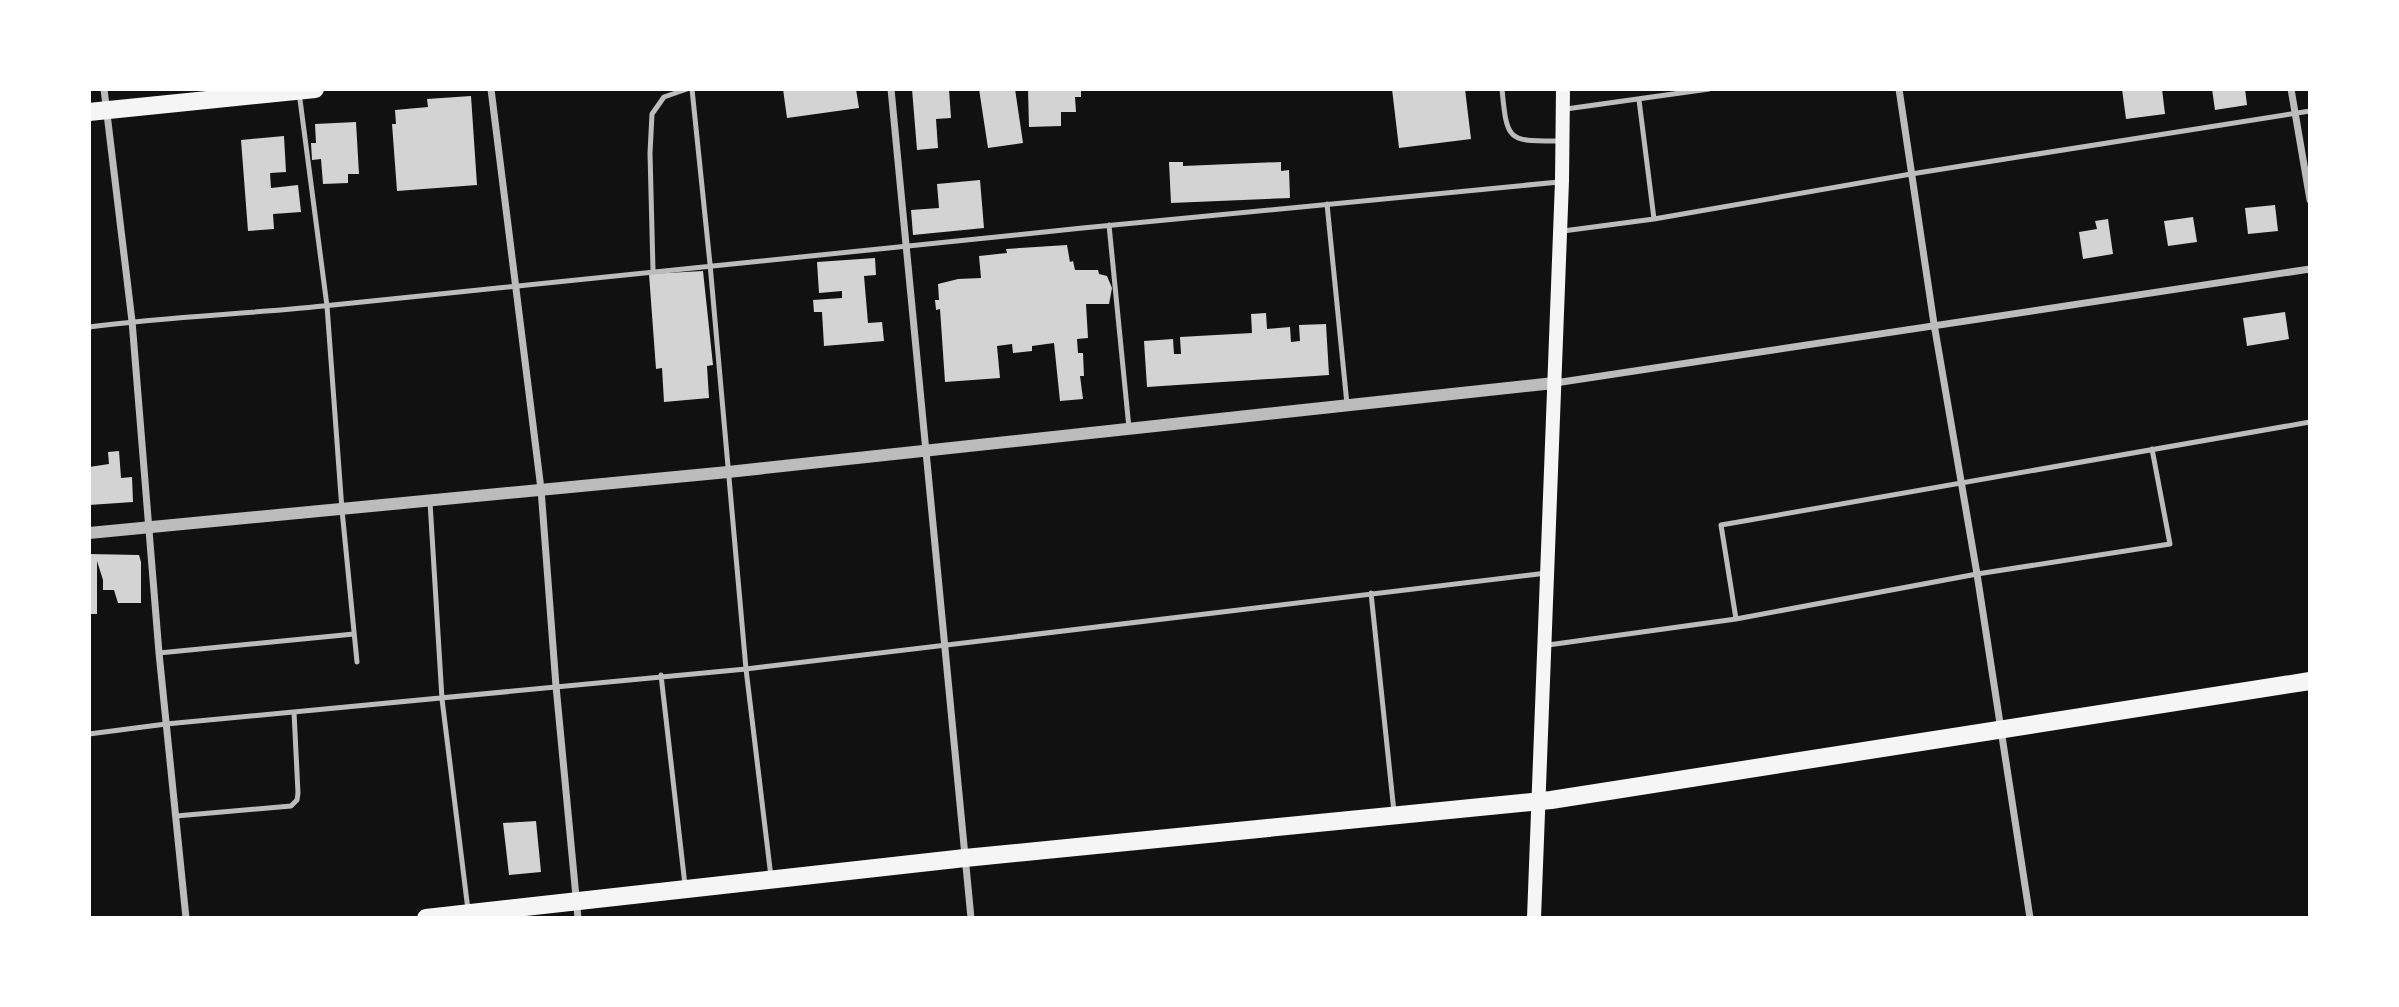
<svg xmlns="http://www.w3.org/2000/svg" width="2399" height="1007" viewBox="0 0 2399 1007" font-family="'Roboto Condensed',sans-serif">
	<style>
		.building { fill: #d3d3d3 }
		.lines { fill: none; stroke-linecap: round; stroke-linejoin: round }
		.service { stroke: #bcbcbc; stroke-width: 5 }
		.minor { stroke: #bcbcbc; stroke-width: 7 }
		.tertiary { stroke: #bcbcbc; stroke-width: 12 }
		.secondary { stroke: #f5f5f5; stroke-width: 14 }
		.trunk { stroke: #f5f5f5; stroke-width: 18 }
	</style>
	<rect width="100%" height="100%" fill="#111"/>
	<path class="building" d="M783 89H856L859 108 787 118Z
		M912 89H949L951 118 936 119 938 148 917 150Z
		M979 89H1015L1023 143 988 148Z
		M1028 89H1081V97H1075L1076 112H1061V126L1029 127Z
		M1392 89H1465L1471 139 1399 148Z
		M2122 89H2162L2165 114 2126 119Z
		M2212 89H2245L2247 105 2215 110Z
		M471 96 477 185 397 191 392 124H396L395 110 428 107 427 99Z
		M356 122 359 174H348V183L323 184 321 159 312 160 311 143H316L315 124Z
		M284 136 286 172 270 173 271 188 298 185 301 212 273 214 274 229 248 231 241 140Z
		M1169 162H1183V166L1281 162V171L1289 170 1290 198 1171 203Z
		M980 180 984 228 913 235 911 210 939 208 937 184Z
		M2275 205 2278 231 2248 234 2245 208Z
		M2193 217 2197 242 2168 246 2164 221Z
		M2108 219 2113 254 2083 259 2079 232 2097 229 2095 221Z
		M1067 245 1070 262 1073 261 1075 270H1098L1099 274 1107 276 1112 288 1109 304H1086L1088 338 1077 339 1078 353H1083L1084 376H1080L1083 399 1060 401 1054 343 1032 346V351L1013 353 1012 344 997 346 1000 378 945 382 940 309 936 310 935 300H939L938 284 958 279 981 278 979 256 1007 253 1006 249Z
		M875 258 876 275 864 276 868 323 882 322 884 341 824 346 822 312H814L813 300 842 298V291L819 293 817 262Z
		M703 271 713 365 707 366 709 398 664 402 662 368 656 369 649 274Z
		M2285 312 2289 339 2247 346 2243 318Z
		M1266 313 1267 329 1290 327 1291 342 1300 341 1299 325 1326 324 1329 375 1147 387 1144 341 1173 339 1174 354H1181L1180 337 1252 333 1251 314Z
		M119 451 121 478 132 477 133 502 89 505V467L109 464 108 452Z
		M89 554 139 555 141 562V603H118L114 590H103V580L97 561V614H89Z
		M536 821 541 872 509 875 503 823Z"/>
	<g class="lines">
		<path class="service" d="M692 89 710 264 746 669 771 877
			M1502 89C1507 143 1508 141 1561 141
			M299 92 327 306 342 510 357 662
			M1639 100 1654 219
			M1566 109 1709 89
			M1327 204 1347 404
			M1109 225 1129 428
			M1563 231 1654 219 1911 174 2310 111
			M653 270 650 153 652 114 664 97 687 89
			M89 327C170 316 252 314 333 305 742 261 1150 221 1559 182
			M430 502 442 699 468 910
			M1371 593 1394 812
			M1736 619 1721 525 2310 422
			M1548 645 1736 619 1977 574 2170 544 2152 449
			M159 653 354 634
			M661 675 685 885
			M89 734 166 724 746 669 1547 573
			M176 816 291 806 297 800 298 793 294 712"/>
		<path class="minor" d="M104 89 132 321 159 653 186 918
			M491 89 541 489 556 686 578 918
			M891 89 971 918
			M1899 89 1934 324 1977 574 2030 918
			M2291 89 2310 200
			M1555 383 2310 269"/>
		<path class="tertiary" d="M89 533 728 472 1554 383"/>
		<path class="secondary" d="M1534 918 1562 181 1563 89"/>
		<path class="trunk" d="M89 112 315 89
			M426 918 965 858 1551 800 2310 681"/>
	</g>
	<rect width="2399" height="1007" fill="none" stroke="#ffffff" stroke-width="182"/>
</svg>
